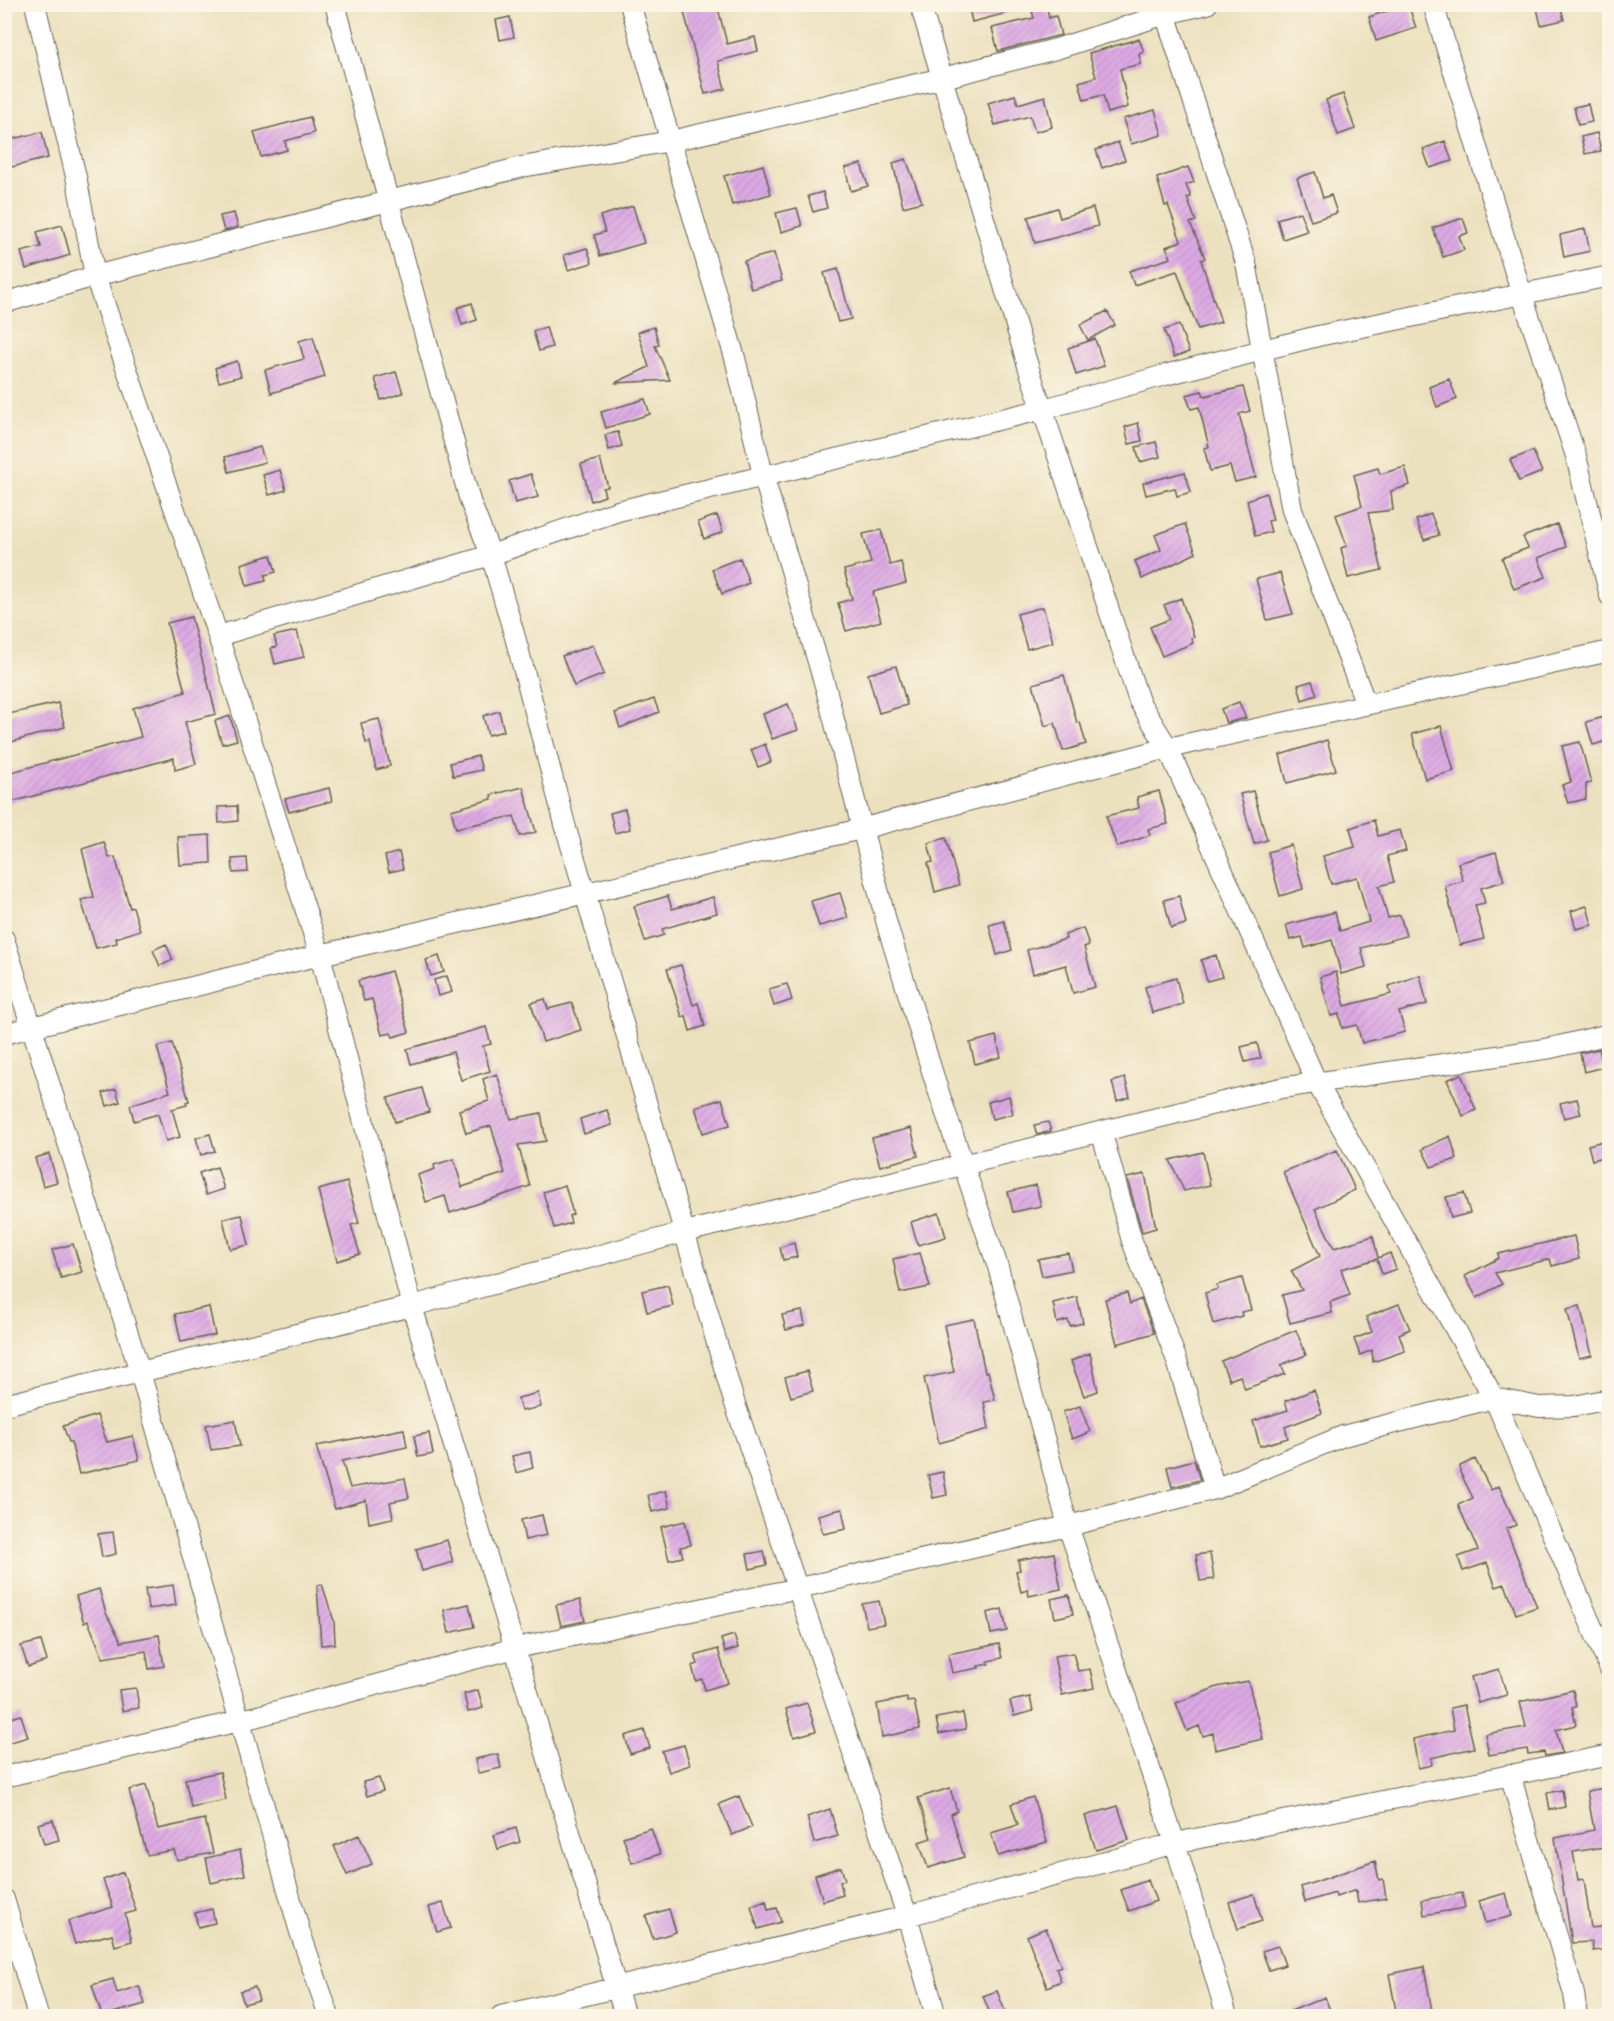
<svg xmlns="http://www.w3.org/2000/svg" width="1614" height="2021" viewBox="0 0 1614 2021" font-family="'Gochi Hand',sans-serif">
	<style>
		.building { fill: url(#building-hatch) }
		.lines { fill: none; stroke-linecap: round; stroke-linejoin: round }
		.street-casing { stroke: #656155; stroke-width: 22 }
		.street { stroke: #fff; stroke-width: 20 }
	</style>
	<defs>
		<pattern id="building-hatch" width="6" height="6" patternUnits="userSpaceOnUse" patternTransform="scale(1.5)"><rect width="6" height="6" fill="#ddaae4"/><path d="M-1 1l2-2M0 6l6-6M5 7l2-2" fill="none" stroke="#bd92c3"/></pattern>
	</defs>
	<rect width="100%" height="100%" fill="#fcf5e5"/>
	<filter id="ink" filterUnits="userSpaceOnUse"><feTurbulence type="fractalNoise" baseFrequency=".0167" numOctaves="2"/><feDisplacementMap in="SourceGraphic" scale="12" xChannelSelector="R" yChannelSelector="G"/><feConvolveMatrix kernelMatrix="1 2 1 2 8 2 1 2 1" color-interpolation-filters="sRGB"/></filter>
	<filter id="wash" filterUnits="userSpaceOnUse"><feTurbulence type="fractalNoise" baseFrequency=".008" numOctaves="4" result="noise"/><feDisplacementMap in="SourceGraphic" scale="24" xChannelSelector="R" yChannelSelector="G"/><feGaussianBlur stdDeviation="1.35" result="paint"/><feColorMatrix in="noise" values="0 0 0 0 0 0 0 0 0 0 0 0 0 0 0 0 0 1.4 0 .05"/><feComposite in="paint" operator="in"/></filter>
	<g filter="url(#wash)">
		<rect width="100%" height="100%" fill="#ece1bf"/>
		<g id="blocks">
			<path class="building" d="M682 4H717L727 44 755 37 758 51 718 61 725 89 705 94Z
				M968 4H1019V10L972 22Z
				M1046 4 1049 18 1056 16 1061 35 998 51 992 28 1034 18 1031 8Z
				M1408 4 1416 28 1376 41 1369 17Z
				M1536 4H1560L1564 20 1541 25Z
				M510 17 514 37 500 40 496 20Z
				M1139 39 1144 52 1139 54 1141 64 1120 69 1128 107 1108 113 1103 95 1084 100 1079 82 1096 77 1089 53Z
				M1343 94 1355 129 1338 135 1326 100Z
				M1015 95 1018 104 1045 96 1052 127 1035 132 1030 116 995 125 988 103Z
				M1588 104 1592 122 1578 125 1574 107Z
				M1155 110 1162 135 1131 144 1123 119Z
				M310 117 314 133 285 141 287 150 261 157 254 132Z
				M42 132 48 158 4 169V141Z
				M1597 133 1601 151 1585 154 1581 137Z
				M1445 141 1452 161 1430 168 1423 149Z
				M1118 142 1125 160 1102 168 1096 150Z
				M906 159 922 202 903 207 893 163Z
				M861 164 868 186 851 191 845 168Z
				M763 165 771 194 732 205 724 176Z
				M1188 167 1194 182 1186 185 1191 197 1187 198 1196 221 1190 223 1205 258 1201 260 1221 322 1198 329 1177 271 1134 285 1129 271 1171 258 1166 247 1181 241 1168 205 1165 206 1157 178Z
				M1315 172 1323 198 1331 195 1337 213 1311 221 1297 178Z
				M823 192 827 208 813 212 808 196Z
				M633 206 644 243 600 256 594 235 605 232 600 216Z
				M797 208 802 226 781 232 776 213Z
				M1057 208 1060 218 1093 208 1098 226 1035 243 1028 217Z
				M1300 212 1307 231 1283 239 1277 219Z
				M234 213 238 227 224 231 220 216Z
				M1463 218 1468 233 1459 236 1464 250 1443 257 1433 228Z
				M62 225 70 255 26 269 21 252 41 247 37 232Z
				M1585 229 1590 251 1564 257 1560 235Z
				M587 248 592 263 568 270 564 255Z
				M774 253 782 281 751 289 744 261Z
				M838 269 851 319 838 322 824 273Z
				M472 303 477 320 462 325 457 308Z
				M1107 311 1115 325 1088 340 1080 325Z
				M1179 325 1189 352 1174 357 1164 330Z
				M546 327 552 347 539 351 533 331Z
				M654 327 659 345 655 346 670 380 615 383 649 367 638 332Z
				M313 337 325 377 271 393 265 370 304 359 299 341Z
				M1095 339 1104 366 1076 375 1068 348Z
				M237 361 241 376 219 382 215 368Z
				M396 372 403 393 381 400 375 378Z
				M1449 379 1457 399 1437 407 1429 387Z
				M1243 387 1250 411 1239 414 1256 477 1235 482 1230 466 1210 471 1204 448 1209 447 1199 407 1191 409 1186 395 1202 391 1204 396Z
				M645 399 650 414 606 428 601 412Z
				M1138 423 1142 441 1129 444 1125 427Z
				M618 432 622 446 609 450 605 435Z
				M1156 442 1160 457 1140 462 1136 447Z
				M260 447 265 462 229 472 225 457Z
				M1533 451 1542 472 1519 481 1510 460Z
				M600 459 608 487 603 488 605 496 591 501 581 464Z
				M1405 467 1410 485 1391 491 1393 510 1368 513 1382 570 1348 578 1341 548 1347 546 1336 515 1362 506 1354 475 1378 468 1380 474Z
				M280 470 286 490 269 495 263 475Z
				M1185 472 1191 492 1177 496 1175 488 1146 495 1143 483Z
				M531 474 538 497 515 503 509 481Z
				M1266 493 1273 520 1268 521 1271 532 1255 536 1247 500Z
				M1431 514 1439 535 1424 540 1416 520Z
				M717 515 723 532 704 539 698 522Z
				M1185 524 1196 553 1142 579 1135 561 1161 550 1155 535Z
				M1557 524 1566 547 1538 558 1546 577 1514 589 1502 558 1528 548 1523 537Z
				M881 530 890 565 901 562 906 583 873 592 881 621 846 631 838 603 852 599 844 570 871 563 863 534Z
				M271 555 276 572 265 575 266 581 247 586 241 564Z
				M740 558 749 583 722 594 712 569Z
				M1280 573 1293 614 1267 620 1256 579Z
				M1181 598 1194 637 1191 638 1193 643 1162 656 1150 627 1170 619 1164 605Z
				M1043 607 1053 642 1027 649 1017 614Z
				M191 617 216 714 185 722 196 764 175 770 174 758 4 804V774L141 737 133 708 185 692 167 623Z
				M297 631 304 657 275 664 271 648 277 647 274 636Z
				M593 645 604 674 574 686 562 656Z
				M896 666 907 705 879 713 868 674Z
				M1064 675 1077 723 1080 722 1086 744 1063 751 1055 723 1045 726 1033 684Z
				M1312 681 1317 695 1302 700 1298 685Z
				M654 699 659 712 620 728 615 713Z
				M1239 702 1246 718 1226 723 1221 709Z
				M58 703 65 727 4 744V715Z
				M788 704 798 730 772 739 763 714Z
				M499 711 504 731 488 735 483 716Z
				M230 716 237 740 222 744 215 721Z
				M1604 717 1610 740 1593 745 1586 722Z
				M379 719 390 766 376 770 370 742 366 743 361 723Z
				M1441 726 1454 771 1425 779 1412 734Z
				M1327 740 1336 770 1287 783 1280 755Z
				M1580 742 1591 783 1586 784V799L1568 803 1562 785 1571 782 1562 746Z
				M765 744 771 762 758 767 751 750Z
				M478 756 482 770 453 776 450 763Z
				M523 787 536 832 520 836 514 816 456 828 451 810 492 799 491 795Z
				M329 788 332 801 289 812 285 799Z
				M1159 791 1168 824 1148 829 1150 835 1117 847 1106 816 1139 808 1137 797Z
				M1253 791 1267 840 1254 844 1240 794Z
				M237 806 238 821 219 823 218 807Z
				M625 809 630 829 615 833 610 813Z
				M1374 820 1378 836 1400 830 1406 851 1387 856 1394 882 1379 886 1388 918 1400 915 1406 936 1361 948 1366 967 1341 974 1332 940 1305 948 1302 937 1290 940 1286 925 1335 912 1340 931 1369 922 1357 877 1331 884 1323 856 1355 847 1350 828Z
				M210 835 211 863 180 865 178 837Z
				M946 838 959 885 935 892 928 863 933 862 928 843Z
				M104 842 109 858 115 857 130 908 133 907 140 930 116 938 117 943 96 948 81 900 94 897 82 849Z
				M1291 845 1303 889 1280 896 1268 852Z
				M399 852 403 869 389 872 385 856Z
				M1496 852 1504 881 1481 888 1485 903 1475 905 1484 939 1460 945 1445 886 1463 881 1458 863Z
				M247 858 248 872 233 873 232 859Z
				M840 893 848 918 819 926 811 901Z
				M668 896 672 909 713 897 717 913 662 929 664 935 645 941 634 906Z
				M1179 896 1186 924 1171 928 1164 900Z
				M1587 906 1592 925 1576 929 1571 911Z
				M1004 921 1012 950 997 955 989 925Z
				M1083 928 1089 945 1084 947 1095 987 1073 993 1066 965 1033 974 1027 950 1066 939 1065 935Z
				M166 944 173 960 160 966 153 950Z
				M1216 955 1222 977 1207 981 1201 960Z
				M439 956 444 972 431 976 426 960Z
				M681 965 693 1005 698 1003 705 1026 690 1031 686 1016 682 1017 667 969Z
				M391 971 409 1032 393 1037 391 1033 382 1035 372 999 364 1001 358 981Z
				M1336 972 1345 1006 1391 994 1389 986 1420 975 1427 1004 1399 1012 1405 1032 1362 1043 1357 1025 1342 1028 1339 1014 1331 1016 1320 977Z
				M447 976 452 992 438 996 434 980Z
				M1176 978 1183 1004 1152 1013 1145 987Z
				M787 984 792 1000 774 1006 769 989Z
				M545 999 548 1009 572 1003 581 1030 543 1042 531 1003Z
				M486 1027 491 1044 483 1046 490 1071 461 1080 453 1052 411 1064 407 1049Z
				M996 1036 1001 1057 975 1064 970 1043Z
				M172 1043 189 1101 186 1102 187 1105 172 1109 180 1137 166 1141 158 1114 134 1121 130 1105 170 1092 157 1047Z
				M1257 1043 1261 1058 1245 1062 1241 1047Z
				M1599 1049 1603 1067 1584 1072 1580 1053Z
				M497 1074 511 1119 541 1113 546 1141 518 1145 530 1186 450 1213 445 1196 426 1202 418 1175 435 1169 434 1165 454 1159 462 1187 505 1173 491 1126 466 1133 459 1110 489 1101 483 1079Z
				M1461 1074 1476 1110 1463 1116 1447 1080Z
				M1125 1078 1130 1097 1117 1101 1112 1082Z
				M422 1088 429 1112 395 1122 388 1098Z
				M116 1089 120 1102 107 1106 103 1093Z
				M1009 1096 1013 1114 992 1119 988 1102Z
				M722 1099 730 1125 703 1133 695 1107Z
				M1577 1099 1581 1114 1564 1118 1560 1103Z
				M607 1110 612 1125 584 1134 580 1119Z
				M1048 1122 1051 1131 1037 1135 1034 1125Z
				M911 1128 918 1156 880 1166 872 1138Z
				M210 1134 215 1151 201 1155 196 1138Z
				M1450 1136 1457 1159 1431 1167 1422 1149Z
				M1603 1141 1607 1156 1592 1160 1588 1145Z
				M1337 1150 1355 1190 1315 1209 1334 1248 1373 1236 1378 1258 1390 1253 1396 1269 1382 1274 1377 1259 1341 1269 1350 1295 1330 1302 1332 1313 1290 1323 1282 1295 1302 1290 1291 1271 1320 1256 1283 1172Z
				M1203 1152 1210 1185 1184 1191 1170 1160Z
				M49 1154 57 1182 43 1186 35 1158Z
				M217 1167 224 1189 206 1195 199 1173Z
				M1145 1174 1156 1228 1142 1232 1127 1178Z
				M347 1182 359 1223 351 1225 360 1254 337 1261 318 1190Z
				M565 1185 573 1214 569 1216 571 1223 554 1228 543 1192Z
				M1036 1185 1041 1206 1013 1212 1008 1192Z
				M1464 1193 1470 1213 1451 1218 1446 1197Z
				M939 1213 946 1237 918 1245 911 1222Z
				M242 1215 249 1245 230 1249 223 1219Z
				M1574 1236 1579 1259 1552 1266 1550 1259 1495 1273 1502 1284 1477 1298 1465 1276 1499 1258 1498 1254Z
				M794 1243 797 1257 783 1260 780 1247Z
				M73 1244 82 1272 61 1278 52 1250Z
				M920 1253 930 1287 900 1293 893 1259Z
				M1068 1253 1072 1270 1042 1276 1038 1259Z
				M1242 1278 1251 1310 1241 1312 1242 1316 1213 1324 1205 1293 1218 1289 1217 1285Z
				M668 1285 673 1306 647 1312 642 1291Z
				M1127 1293 1130 1304 1141 1299 1154 1333 1117 1344 1105 1299Z
				M1077 1297 1083 1323 1070 1326 1068 1320 1057 1323 1053 1303Z
				M1399 1304 1410 1329 1399 1334 1405 1351 1373 1362 1372 1350 1360 1355 1354 1339 1372 1332 1366 1317Z
				M1580 1306 1592 1355 1579 1358 1567 1309Z
				M209 1307 215 1335 181 1342 175 1314Z
				M802 1311 805 1325 786 1330 782 1315Z
				M974 1319 985 1372 988 1371 995 1400 984 1402 989 1429 939 1443 924 1378 954 1372 944 1325Z
				M1296 1330 1306 1355 1281 1365 1285 1374 1245 1389 1240 1376 1229 1380 1221 1361Z
				M1090 1353 1098 1391 1084 1396 1071 1361Z
				M807 1371 813 1391 791 1397 785 1377Z
				M1314 1390 1322 1413 1285 1427 1288 1438 1260 1446 1253 1421 1288 1410 1285 1401Z
				M538 1393 541 1407 521 1411 518 1398Z
				M1080 1406 1090 1432 1072 1439 1063 1412Z
				M97 1415 107 1442 133 1436 139 1460 79 1474 71 1442H69L63 1426Z
				M235 1420 240 1446 211 1450 206 1425Z
				M404 1429 407 1447 342 1461 350 1488 405 1478 409 1498 390 1502 393 1518 369 1523 366 1500 335 1509 316 1446Z
				M429 1433 433 1454 418 1457 414 1436Z
				M530 1452 533 1468 516 1473 512 1456Z
				M1475 1459 1491 1490 1499 1486 1516 1525 1506 1529 1537 1607 1516 1614 1505 1584 1496 1587 1487 1563 1463 1571 1458 1557 1478 1550 1458 1505 1473 1498 1460 1472V1466Z
				M1194 1460 1200 1480 1172 1487 1167 1467Z
				M943 1472 947 1495 933 1498 928 1475Z
				M666 1491 670 1508 652 1512 648 1495Z
				M842 1509 846 1529 823 1534 818 1515Z
				M542 1515 547 1535 525 1540 521 1520Z
				M685 1521 691 1545 680 1547 683 1557 669 1560 661 1527Z
				M113 1532 116 1554 102 1557 98 1534Z
				M447 1540 453 1562 422 1571 416 1549Z
				M764 1551 767 1565 750 1569 747 1554Z
				M1054 1553 1061 1589 1029 1596 1028 1590 1021 1592 1016 1571 1020 1570 1018 1560Z
				M1210 1553 1214 1579 1200 1581 1196 1555Z
				M322 1584 334 1621 335 1644 321 1645 317 1585Z
				M173 1585 176 1605 148 1609 145 1589Z
				M99 1589 106 1613 121 1642 159 1635 164 1666 149 1669 146 1651 103 1658 88 1621 84 1623 76 1596Z
				M1069 1595 1073 1614 1055 1618 1051 1599Z
				M580 1600 585 1621 561 1626 556 1605Z
				M879 1601 884 1624 867 1627 862 1604Z
				M469 1604 474 1627 449 1633 444 1610Z
				M1002 1609 1007 1631 991 1634 987 1613Z
				M734 1635 738 1648 725 1652 721 1639Z
				M41 1641 47 1661 28 1667 21 1646Z
				M999 1644 1002 1658 988 1661 989 1664 978 1666 979 1668 952 1673 948 1654Z
				M718 1649 728 1683 705 1690 702 1679 696 1681 692 1666 698 1664 695 1656Z
				M1073 1653 1078 1671 1090 1669 1094 1688 1062 1695 1054 1656Z
				M1499 1669 1507 1695 1478 1703 1471 1677Z
				M1248 1681 1263 1739 1215 1750 1213 1733 1203 1736 1199 1726 1187 1731 1176 1703 1217 1687Z
				M136 1688 139 1708 122 1711 119 1690Z
				M478 1690 483 1708 468 1712 464 1694Z
				M1573 1690 1576 1707 1572 1708 1576 1725 1556 1730 1562 1753 1545 1756 1544 1752 1528 1754 1527 1749 1489 1755 1485 1734 1526 1727 1520 1702Z
				M1030 1697 1033 1711 1014 1716 1010 1701Z
				M907 1698V1702L914 1701 920 1729 882 1737 877 1704Z
				M807 1703 816 1731 794 1737 786 1709Z
				M1464 1705 1474 1748 1431 1758 1432 1765 1418 1768 1413 1739 1454 1730 1450 1708Z
				M963 1713 966 1729 939 1734 936 1718Z
				M21 1715 28 1737 4 1744V1720Z
				M644 1730 650 1748 630 1754 625 1736Z
				M684 1745 690 1765 669 1772 662 1751Z
				M498 1754 501 1768 478 1773 475 1759Z
				M220 1772 226 1800 191 1807 185 1779Z
				M379 1778 383 1791 367 1796 363 1782Z
				M146 1785 158 1829 205 1819 213 1853 177 1860 174 1850 147 1855 129 1790Z
				M1610 1787V1846L1573 1852 1578 1880 1584 1879 1591 1928 1610 1926V1949L1593 1951 1592 1942 1572 1943 1555 1838 1594 1830 1587 1791Z
				M950 1788 957 1811 951 1814 964 1857 928 1868 919 1842 931 1838 918 1798Z
				M1562 1790 1565 1807 1550 1810 1547 1793Z
				M739 1796 752 1827 732 1835 719 1804Z
				M1033 1797 1047 1842 998 1856 991 1833 1018 1825 1011 1804Z
				M1118 1806 1129 1840 1096 1850 1085 1816Z
				M830 1809 838 1836 814 1843 807 1817Z
				M53 1820 59 1840 44 1844 38 1824Z
				M516 1828 520 1842 498 1849 494 1835Z
				M651 1828 660 1854 632 1863 623 1837Z
				M359 1835 372 1864 347 1875 334 1846Z
				M240 1850 245 1875 211 1883 206 1858Z
				M1375 1861 1379 1880 1383 1879 1386 1898 1358 1903 1356 1890 1336 1897 1335 1893 1305 1902 1301 1887Z
				M841 1867 845 1880 840 1882 843 1895 823 1901 815 1875Z
				M123 1872 136 1911 125 1914 132 1941 115 1946 112 1934 75 1944 68 1921 113 1907 103 1880Z
				M1148 1880 1156 1901 1129 1911 1121 1890Z
				M1462 1893 1465 1908 1424 1915 1422 1900Z
				M1506 1893 1512 1916 1485 1923 1479 1901Z
				M1254 1894 1262 1921 1238 1929 1229 1902Z
				M766 1901 768 1910 777 1908 781 1922 758 1929 751 1906Z
				M443 1903 451 1928 437 1932 429 1907Z
				M212 1909 215 1923 198 1927 195 1913Z
				M669 1909 676 1932 653 1939 646 1916Z
				M1046 1928 1061 1966 1056 1968 1061 1981 1047 1987 1027 1936Z
				M1278 1946 1285 1965 1269 1970 1262 1951Z
				M1424 1967 1433 2016H1397L1389 1974Z
				M113 1979 117 1993 139 1986 145 2004 102 2016 92 1985Z
				M255 1987 259 2000 244 2004 240 1991Z
				M997 1991 1007 2016H991L983 1996Z
				M1325 1997 1332 2016H1279Z"/>
		</g>
	</g>
	<g filter="url(#ink)">
		<use href="#blocks" fill-opacity="0" stroke="#656155" stroke-width="1.5"/>
		<g class="lines">
			<g class="street-casing">
				<path id="street" d="M35 4 77 181 95 276 218 636 320 955 412 1306 625 2016
					M335 4 470 501 491 555 515 637 567 832 733 1398 860 1773 907 1916 936 2016
					M630 4 735 358 763 475 826 689 888 928 936 1084 998 1267 1068 1526 1175 1843 1227 2016
					M920 4 1028 366 1139 701 1168 748 1317 1083 1494 1398 1610 1669
					M1162 4 1246 263 1292 510 1366 704
					M1433 4 1522 295 1576 456 1610 596
					M4 303 95 276 522 167 671 141 943 78 1056 49 1166 14 1207 4
					M218 636 491 555 618 511 1044 409 1165 375 1318 336 1610 276
					M4 939 140 1372 300 1932 329 2016
					M4 1034 320 955 861 829 1168 748 1610 651
					M1102 1134 1132 1241 1177 1361 1215 1489
					M4 1405 412 1306 685 1232 1281 1088 1551 1048 1610 1034
					M1510 1774 1574 1994 1577 2016
					M4 1777 239 1721 516 1648 799 1588 1068 1526 1215 1489 1343 1436 1494 1398 1539 1407 1574 1406 1610 1399
					M4 1899 38 2016
					M501 2016 907 1916 1175 1843 1610 1755"/>
			</g>
			<use href="#street" class="street"/>
		</g>
	</g>
	<rect width="1614" height="2021" fill="none" stroke="#fcf5e5" stroke-width="24"/>
</svg>
